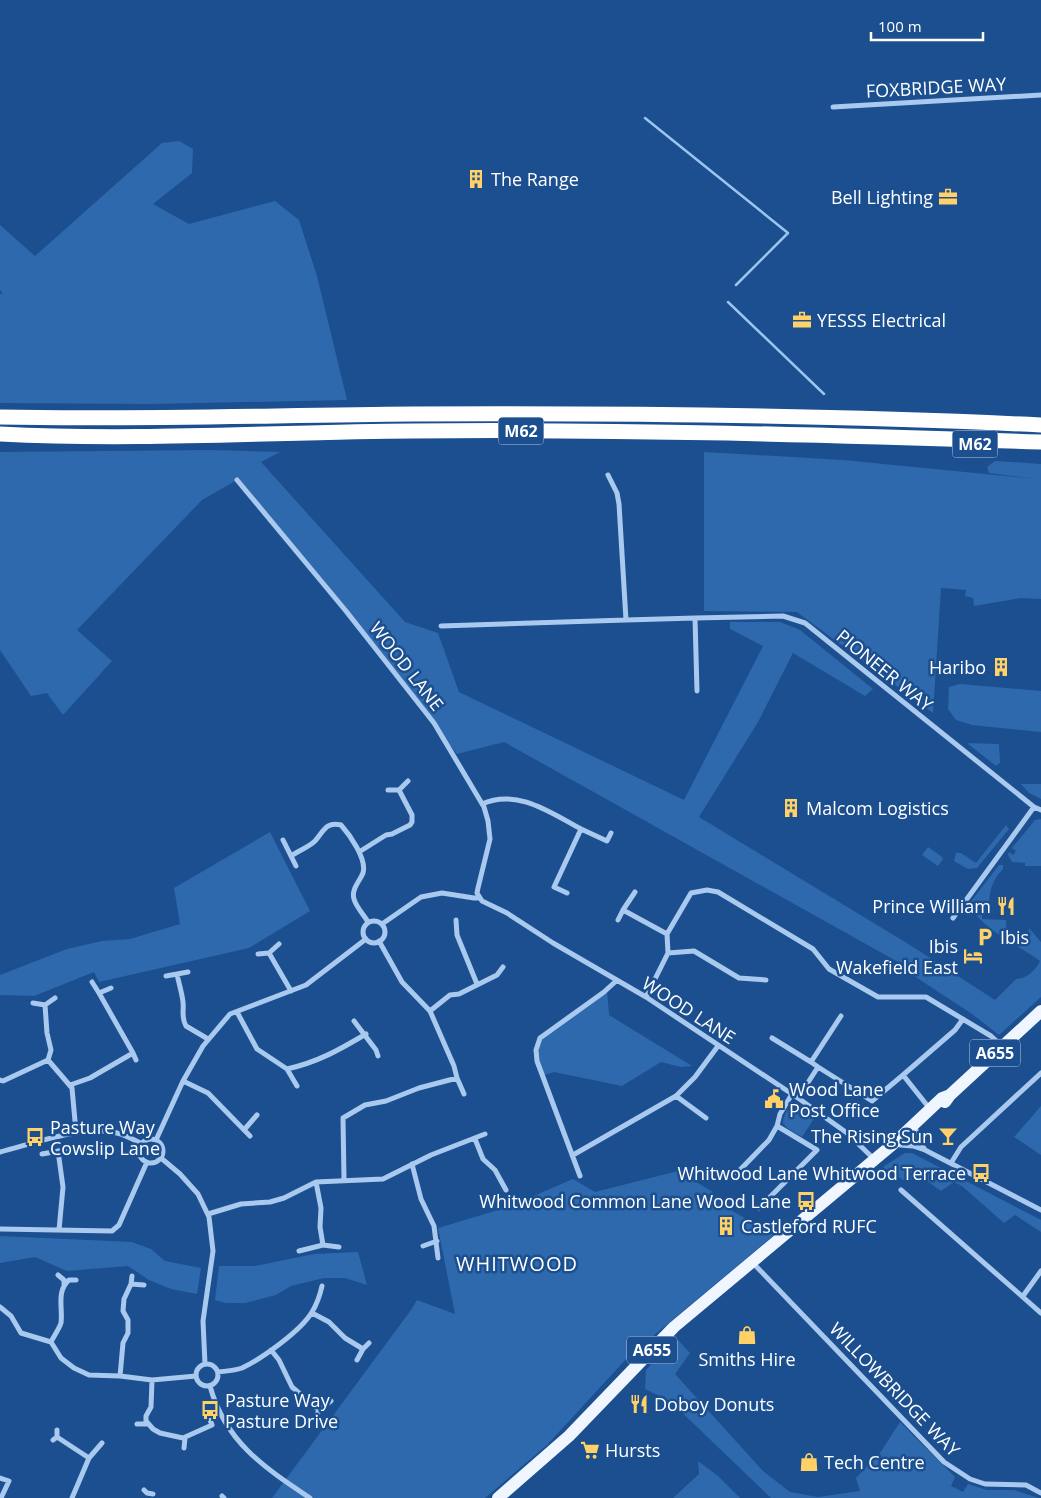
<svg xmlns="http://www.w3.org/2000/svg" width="1041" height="1498" viewBox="0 0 1041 1498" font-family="'Open Sans',sans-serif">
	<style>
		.green { fill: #2e69ad }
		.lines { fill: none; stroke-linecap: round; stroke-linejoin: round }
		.stream { stroke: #9cc4f0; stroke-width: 2.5 }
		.minor { stroke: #a9c9ee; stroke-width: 5 }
		.primary { stroke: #f0f6ff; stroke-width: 12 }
		.motorway { stroke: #fff; stroke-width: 15 }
		.labels { text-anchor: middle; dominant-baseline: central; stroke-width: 5; stroke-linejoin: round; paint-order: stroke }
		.shield { fill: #1b4f8f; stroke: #bbcadd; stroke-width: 1 }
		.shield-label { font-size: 16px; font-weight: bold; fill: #fff }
		.street-label { font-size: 18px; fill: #fff; stroke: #1b4f8f }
		.poi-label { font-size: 18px; fill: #fff; stroke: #1b4f8f; text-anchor: start }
		.quarter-label { font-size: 20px; letter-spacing: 1px; fill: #fff; stroke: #1b4f8f }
	</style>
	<rect width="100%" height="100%" fill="#1b4f8f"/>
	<path class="green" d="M179 141 193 149 192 173 153 204 189 224 275 201 299 220 317 276 347 400 151 404 0 403V294H3L0 290V225L35 256 162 143Z
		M210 450 280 452 261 462 405 622 438 633 459 692 684 800 763 646 730 629V622H780L800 630 873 689 865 696 793 653 758 722 699 817 910 945 995 1000 1016 979C1026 979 1036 970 1040 961 1019 946 979 927 969 904L999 865H1003V869C991 881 989 893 989 908L982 913V919L1006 920 1007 937H1028L1029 928 1041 942V997L999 1035 972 1014 908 972 898 962 504 742 457 754 237 480 202 500 77 630 112 661 63 715 47 693 31 696 0 650V452Z
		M704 452 843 460 1037 479 989 473 987 467 995 461 1041 464V599L1021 598 974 606 973 598 965 596 966 590 941 588 933 713 797 612 704 611Z
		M960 684 1041 691V732L972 725 956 720 948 709 949 687Z
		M967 743 999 744 1000 763 996 766Z
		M1021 784H1041V799L1029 793Z
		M1041 819V866H1025V863L1012 862 1008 855 1009 852 1013 855 1016 851 1012 848 1035 820Z
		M1006 825 1009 829 977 868 968 869 954 861 956 853H961L976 863Z
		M270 832 310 911 249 948 99 982 94 972 34 996 0 995V975L67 949 102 941 130 939 180 924 174 888Z
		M928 847 941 856 943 859 938 866 922 855Z
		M607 989 609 1015 692 1066 681 1067 661 1062 622 1086 554 1072 542 1076C538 1066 535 1048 540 1038Z
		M793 1105 801 1106 815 1117 802 1137 787 1128 783 1123C783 1116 788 1108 793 1105Z
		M1041 1106V1155L1014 1137Z
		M905 1153H912L1041 1220V1232L1015 1215 1004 1223 962 1186 954 1182 941 1191 924 1179 903 1180 883 1167Z
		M678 1171 713 1192 710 1198 774 1235 628 1357 547 1445 485 1498H272L411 1310 417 1300 455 1314 438 1228 508 1207 573 1179 595 1192Z
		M0 1236 132 1242 151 1249 165 1261 201 1268 197 1294 171 1289 149 1280 128 1266 67 1271 35 1257 0 1263Z
		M358 1252 367 1285 345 1278H324L291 1286 276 1295 245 1303H226L215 1300 219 1266H255L314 1254Z
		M678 1340 690 1353 675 1374 763 1471 790 1492 818 1497 860 1491 856 1478 880 1453 900 1422 955 1477 951 1486 963 1492 968 1484 987 1490H1014L1039 1498H771L670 1401 645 1389 646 1370 659 1356Z
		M698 1461 718 1476 740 1498H673L699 1474Z"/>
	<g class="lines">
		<path class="stream" d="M645 118 788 233 736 285
			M728 302 824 394"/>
		<path class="minor" d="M833 107 1041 95
			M608 475 617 493 619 504 626 620 695 618
			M237 480 346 611 434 723 484 807 488 821 490 839 478 888 477 893 482 901 507 913 553 943 646 997 798 1098 847 1133 874 1159
			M441 626 626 620
			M697 691 695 618 783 616 805 623 1034 807
			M388 790H399L408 781
			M482 804C517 788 551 813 581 829
			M283 840 296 866
			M359 852 386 835 392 834 410 825 412 822V815L399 790
			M291 856C298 851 309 847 315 841 323 832 326 821 341 825 350 835 367 859 363 873 360 881 351 889 354 899 356 907 364 915 368 922
			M635 892 623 910 667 934
			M567 893 554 887 581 829 607 841 611 833
			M953 918 1034 807 1041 810
			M456 920 457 935 477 984
			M618 920 623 910
			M363 932a11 11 0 1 1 22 0a11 11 0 1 1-22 0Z
			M382 924 421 897 442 893 474 898H479
			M379 941 402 982 430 1011 454 1066 457 1078 464 1094
			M269 953 291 991
			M668 953 694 951 739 978 766 980
			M258 954 269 953 279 944
			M177 974C179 984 182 993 183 1002 184 1011 181 1018 186 1026L208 1039
			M166 976 188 972
			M92 982 99 993
			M646 997 668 953 667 934 691 893 707 890 718 892 813 949 829 969 878 997H926L991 1036 1002 1046
			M33 1003 45 1005 55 998
			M45 1005 47 1033 51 1050 48 1060
			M430 1011 450 995 459 994 497 975 503 967
			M237 1012 257 1049 287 1069C318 1062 339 1050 366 1034
			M354 1021 376 1050 378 1056
			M772 1038 811 1062
			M133 1053 136 1060
			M48 1060 72 1088 76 1132
			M818 1067 811 1062 841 1016
			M287 1069 297 1086
			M0 1080 3 1081 48 1060
			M183 1081 208 1093 250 1136
			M70 1085 90 1078 133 1053 99 993 111 988
			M676 1096 706 1118
			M798 1098 818 1067 872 1101 903 1075
			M930 1109 903 1075 955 1030 963 1019
			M244 1130 257 1115
			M916 1130 919 1140 925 1150
			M903 1138 920 1141
			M475 1139 483 1159 495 1170 506 1190
			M139 1151a12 12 0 1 1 24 0a12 12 0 1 1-24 0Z
			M156 1140 183 1081 203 1046 230 1014 306 985 366 939
			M900 1145 913 1146 925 1150 1041 1210
			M58 1151 63 1187 59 1230
			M0 1152C32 1144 85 1124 117 1133 126 1135 134 1140 142 1144
			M42 1154 70 1149
			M573 1155 676 1096 695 1077 718 1046
			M161 1158 180 1174 198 1194 209 1217 213 1251 203 1321 205 1364
			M951 1163 961 1147 1041 1073
			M412 1164 421 1199 434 1226 438 1258
			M737 1173 769 1140 777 1126 780 1114 792 1094
			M580 1176 537 1061 536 1050 540 1038 604 992 616 981
			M344 1179 343 1118 365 1105 386 1101 419 1088 457 1078
			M316 1182 321 1208 320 1227 323 1245
			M901 1190 1041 1313
			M759 1208 817 1150 777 1126
			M208 1214 241 1204 270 1202 284 1198 316 1182 383 1179 431 1155 485 1134
			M0 1229 112 1231 119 1225 147 1162
			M423 1246 437 1241
			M299 1251 323 1245 339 1247
			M752 1262 944 1462 970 1479 985 1484 1026 1485 1041 1493
			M58 1275 64 1280V1284
			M131 1284 144 1285
			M1023 1296 1041 1271
			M0 1307 11 1316 21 1333 51 1342 61 1358 74 1368 89 1375 120 1376 152 1380 196 1376
			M312 1313 329 1322 345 1338 363 1349
			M51 1342C54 1336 59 1329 61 1323 63 1308 56 1291 69 1280H76
			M271 1350 279 1360 292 1387 319 1410
			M357 1360 363 1349 369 1343
			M196 1375a11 11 0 1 1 22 0a11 11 0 1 1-22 0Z
			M218 1372C226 1371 234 1371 242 1368 261 1359 301 1331 312 1312 317 1304 320 1295 322 1286
			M120 1376 123 1343 128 1333V1320L123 1311 124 1299 131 1284 132 1276
			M152 1380 151 1407 146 1416V1421L153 1429 160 1433 183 1438 212 1425 207 1412
			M210 1386C225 1442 265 1468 310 1498
			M315 1420 319 1410 331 1401
			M137 1424H148
			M57 1437 89 1458 102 1443
			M53 1440 57 1437V1430
			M184 1448 185 1438
			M0 1478 9 1481 1 1498
			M144 1490 147 1493 153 1494
			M222 1496 224 1498
			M72 1498 89 1458"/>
		<path class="primary" d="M945 1102 950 1095 1041 1011
			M498 1498 569 1436 674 1327 892 1145 942 1098 950 1095"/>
		<path class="motorway" d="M0 417C138 420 276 415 413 414 622 413 833 415 1041 425
			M0 434C137 441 276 432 413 431 623 429 832 435 1041 442"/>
	</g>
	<defs>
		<g id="building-bare" transform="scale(1.5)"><path d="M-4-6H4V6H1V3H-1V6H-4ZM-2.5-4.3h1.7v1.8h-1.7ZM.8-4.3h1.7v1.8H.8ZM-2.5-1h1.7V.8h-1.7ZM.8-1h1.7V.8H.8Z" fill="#ffd166" stroke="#1b4f8f" stroke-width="2.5" paint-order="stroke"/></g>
		<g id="office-bare" transform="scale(1.5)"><path d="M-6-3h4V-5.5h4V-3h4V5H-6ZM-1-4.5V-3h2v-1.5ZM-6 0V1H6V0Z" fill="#ffd166" stroke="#1b4f8f" stroke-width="2.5" paint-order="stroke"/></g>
		<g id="restaurant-bare" transform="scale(1.5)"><path d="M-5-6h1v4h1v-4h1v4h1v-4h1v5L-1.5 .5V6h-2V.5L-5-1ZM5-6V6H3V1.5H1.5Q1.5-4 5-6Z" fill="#ffd166" stroke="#1b4f8f" stroke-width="2.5" paint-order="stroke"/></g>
		<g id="parking-bare" transform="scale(1.5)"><path d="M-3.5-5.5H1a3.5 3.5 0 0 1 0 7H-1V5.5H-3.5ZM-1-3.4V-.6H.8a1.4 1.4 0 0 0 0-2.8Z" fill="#ffd166" stroke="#1b4f8f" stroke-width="2.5" paint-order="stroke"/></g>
		<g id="hotel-bare" transform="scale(1.5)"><path d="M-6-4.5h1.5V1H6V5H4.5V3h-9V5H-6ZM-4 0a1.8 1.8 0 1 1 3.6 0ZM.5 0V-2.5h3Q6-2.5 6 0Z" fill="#ffd166" stroke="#1b4f8f" stroke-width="2.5" paint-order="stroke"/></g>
		<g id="civic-bare" transform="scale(1.5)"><path d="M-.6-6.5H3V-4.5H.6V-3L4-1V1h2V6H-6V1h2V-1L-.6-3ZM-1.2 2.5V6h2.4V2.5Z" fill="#ffd166" stroke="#1b4f8f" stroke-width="2.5" paint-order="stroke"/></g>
		<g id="bar-bare" transform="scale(1.5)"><path d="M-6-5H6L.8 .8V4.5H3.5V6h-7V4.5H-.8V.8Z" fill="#ffd166" stroke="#1b4f8f" stroke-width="2.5" paint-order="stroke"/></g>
		<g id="bus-bare" transform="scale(1.5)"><path d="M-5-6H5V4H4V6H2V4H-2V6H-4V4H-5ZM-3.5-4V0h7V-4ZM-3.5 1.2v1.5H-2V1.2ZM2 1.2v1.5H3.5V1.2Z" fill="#ffd166" stroke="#1b4f8f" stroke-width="2.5" paint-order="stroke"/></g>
		<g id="shop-bare" transform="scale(1.5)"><path d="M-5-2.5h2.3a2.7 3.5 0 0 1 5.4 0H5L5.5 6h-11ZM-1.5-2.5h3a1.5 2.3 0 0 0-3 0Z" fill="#ffd166" stroke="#1b4f8f" stroke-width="2.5" paint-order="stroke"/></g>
		<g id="supermarket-bare" transform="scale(1.5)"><path d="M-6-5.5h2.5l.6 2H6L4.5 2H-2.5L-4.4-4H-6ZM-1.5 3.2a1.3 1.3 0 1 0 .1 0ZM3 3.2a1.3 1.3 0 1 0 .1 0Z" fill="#ffd166" stroke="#1b4f8f" stroke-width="2.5" paint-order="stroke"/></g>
	</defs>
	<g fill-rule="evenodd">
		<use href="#building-bare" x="476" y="179"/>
		<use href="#office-bare" x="948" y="197"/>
		<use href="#office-bare" x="802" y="320"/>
		<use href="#building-bare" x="1001" y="667"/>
		<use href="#building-bare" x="791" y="808"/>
		<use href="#restaurant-bare" x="1006" y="906"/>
		<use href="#parking-bare" x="985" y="937"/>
		<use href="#hotel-bare" x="973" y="956"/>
		<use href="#civic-bare" x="774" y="1099"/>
		<use href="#bar-bare" x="948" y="1136"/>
		<use href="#bus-bare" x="35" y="1137"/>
		<use href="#bus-bare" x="981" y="1173"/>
		<use href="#bus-bare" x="806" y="1201"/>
		<use href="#building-bare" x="726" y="1226"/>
		<use href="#shop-bare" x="747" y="1335"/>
		<use href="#restaurant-bare" x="639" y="1404"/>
		<use href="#bus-bare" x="210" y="1410"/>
		<use href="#supermarket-bare" x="590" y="1450"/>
		<use href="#shop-bare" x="809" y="1462"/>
	</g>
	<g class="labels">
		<g class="shield">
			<rect x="498.5" y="417.5" width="45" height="27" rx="4"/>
			<rect x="952.5" y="430.5" width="45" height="27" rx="4"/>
			<rect x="970" y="1039.5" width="50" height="27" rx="4"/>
			<rect x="627" y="1336.5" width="50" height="27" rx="4"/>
		</g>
		<g class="shield-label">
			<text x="521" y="431">M62</text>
			<text x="975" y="444">M62</text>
			<text x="995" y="1053">A655</text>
			<text x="652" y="1350">A655</text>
		</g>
		<g class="street-label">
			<text transform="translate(936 87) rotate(-3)">FOXBRIDGE WAY</text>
			<text transform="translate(407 666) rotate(52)">WOOD LANE</text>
			<text transform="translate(885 670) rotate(39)">PIONEER WAY</text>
			<text transform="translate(689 1010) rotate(33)">WOOD LANE</text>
			<text transform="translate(895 1389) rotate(46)">WILLOWBRIDGE WAY</text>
		</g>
		<g class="poi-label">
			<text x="491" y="179">The Range</text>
			<text x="933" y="197" text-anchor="end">Bell Lighting</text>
			<text x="817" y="320">YESSS Electrical</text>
			<text x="986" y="667" text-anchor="end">Haribo</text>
			<text x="806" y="808">Malcom Logistics</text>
			<text x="991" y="906" text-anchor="end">Prince William</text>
			<text x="1000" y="937">Ibis</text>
			<text x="958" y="946" text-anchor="end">Ibis<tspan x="958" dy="21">Wakefield East</tspan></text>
			<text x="789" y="1089">Wood Lane<tspan x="789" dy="21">Post Office</tspan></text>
			<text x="50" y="1127">Pasture Way<tspan x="50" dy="21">Cowslip Lane</tspan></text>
			<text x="933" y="1136" text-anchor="end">The Rising Sun</text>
			<text x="966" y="1173" text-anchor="end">Whitwood Lane Whitwood Terrace</text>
			<text x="791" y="1201" text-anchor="end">Whitwood Common Lane Wood Lane</text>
			<text x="741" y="1226">Castleford RUFC</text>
			<text x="747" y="1359" text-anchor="middle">Smiths Hire</text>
			<text x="225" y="1400">Pasture Way<tspan x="225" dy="21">Pasture Drive</tspan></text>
			<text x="654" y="1404">Doboy Donuts</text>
			<text x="605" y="1450">Hursts</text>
			<text x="824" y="1462">Tech Centre</text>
		</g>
		<g class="quarter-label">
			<text x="517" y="1263">WHITWOOD</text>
		</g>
	</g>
	<path d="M871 32v8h112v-8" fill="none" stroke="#ffffff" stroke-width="2.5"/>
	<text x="878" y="32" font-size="15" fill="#ffffff" stroke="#1b4f8f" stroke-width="4" paint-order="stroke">100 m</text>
</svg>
